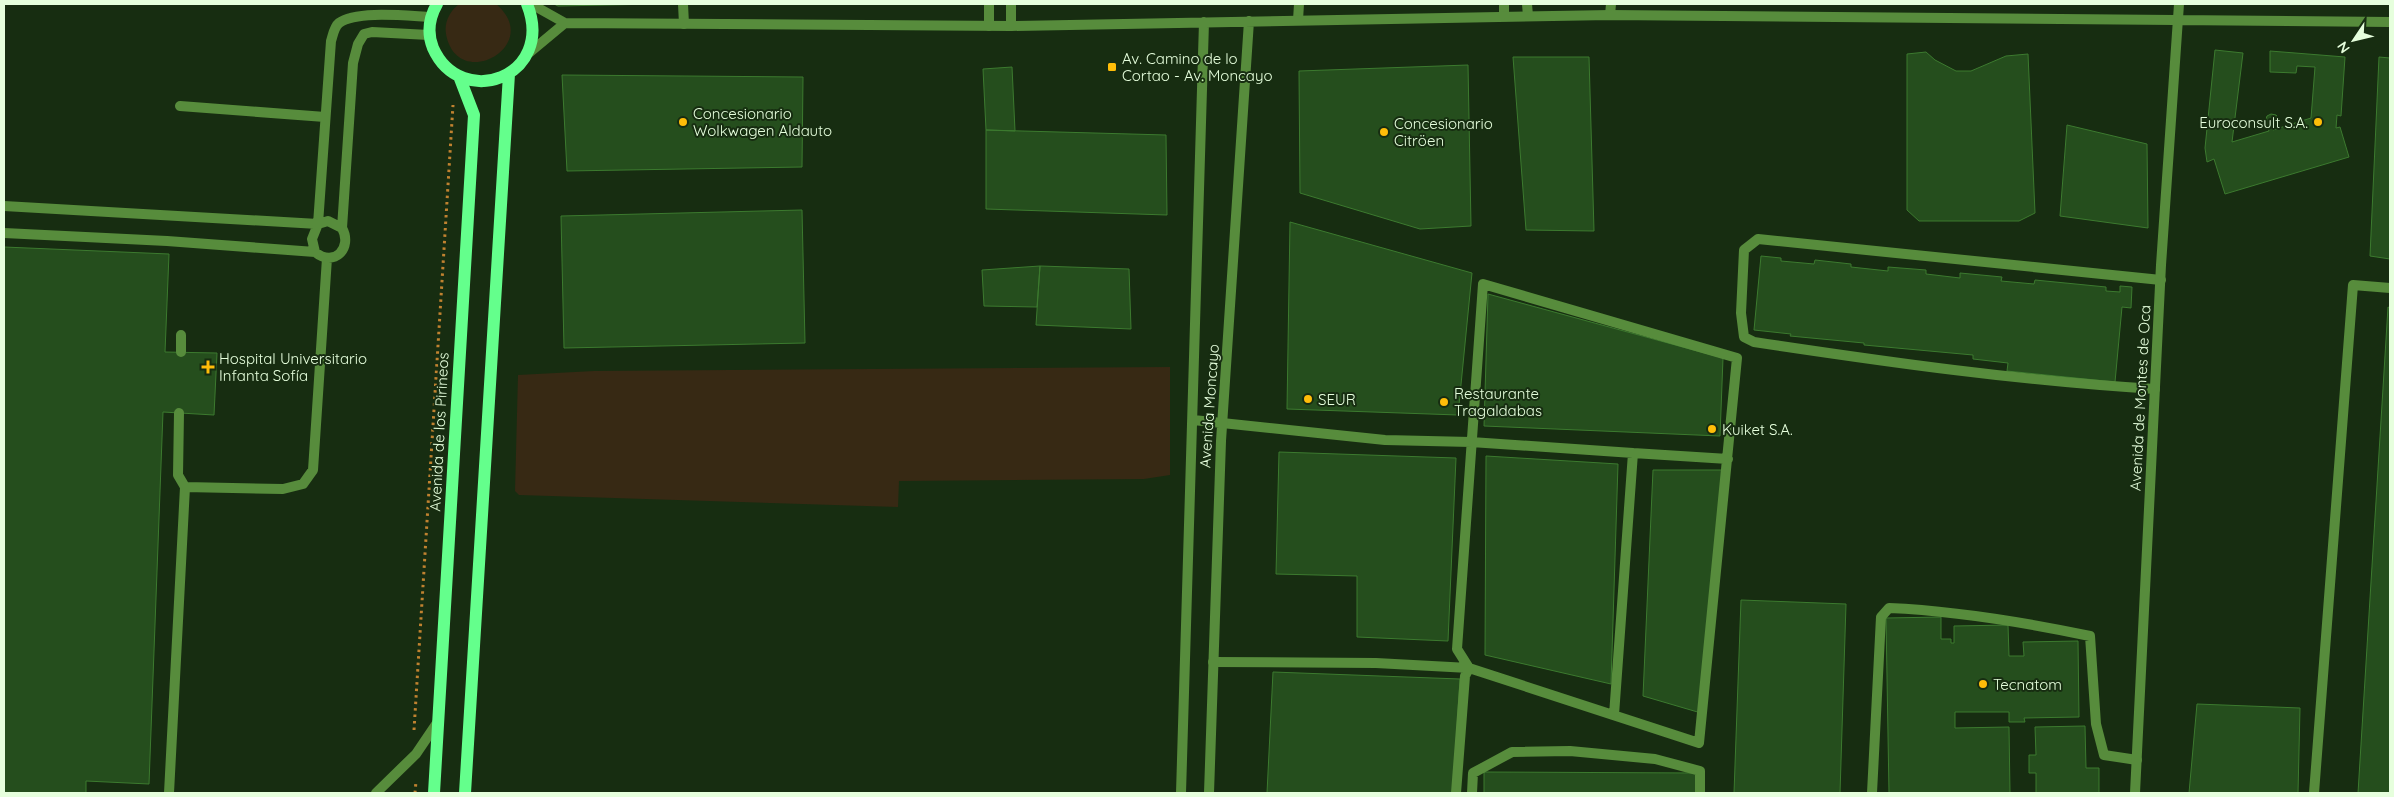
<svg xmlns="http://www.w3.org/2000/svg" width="2394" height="797" viewBox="0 0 2394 797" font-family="Quicksand,sans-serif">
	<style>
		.green { fill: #372914 }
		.building { fill: #254e1d; stroke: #3c7a2f }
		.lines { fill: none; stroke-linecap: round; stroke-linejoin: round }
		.path { stroke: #c08230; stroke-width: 3; stroke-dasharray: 2.5 4; stroke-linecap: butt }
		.lane { stroke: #578c3c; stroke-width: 10 }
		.street { stroke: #578c3c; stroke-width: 10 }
		.primary { stroke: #64ff8c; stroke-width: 12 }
		.poi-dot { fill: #ffbd09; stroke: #172d11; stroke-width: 2 }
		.labels { text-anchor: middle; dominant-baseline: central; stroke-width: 4; stroke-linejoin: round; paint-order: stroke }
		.poi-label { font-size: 15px; fill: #e6ffdd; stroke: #172d11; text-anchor: start }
		.street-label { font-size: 15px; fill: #e6ffdd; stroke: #172d11 }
	</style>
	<rect width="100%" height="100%" fill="#172d11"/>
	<path class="green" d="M459 4H496C545 45 457 94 446 34 444 22 450 11 459 4Z
		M1170 367V475L1144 479 899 481 898 507 519 495 515 491 518 375 594 371Z"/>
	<path class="building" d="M554 4H657L558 6Z
		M2215 50 2243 53 2232 142 2269 131 2265 122 2267 116 2271 114 2276 115 2279 119 2277 124 2272 127 2273 130 2311 118 2315 67 2297 66 2296 73 2270 72V51L2345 57 2341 116 2337 115 2336 128 2340 127 2349 157 2225 194 2214 159 2207 162 2205 148Z
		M1926 52 1935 60 1956 71H1971L2006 56 2028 54 2035 213 2019 221H1919L1907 210V54Z
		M1513 57H1589L1594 231 1526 230Z
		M2379 57 2390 58V259L2370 256Z
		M1468 65 1471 226 1420 229 1300 193 1299 71Z
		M1012 67 1015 131 986 130 983 69Z
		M562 75 803 77 802 167 567 171Z
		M2067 125 2147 144 2148 228 2060 216Z
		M986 130 1166 135 1167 215 986 209Z
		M802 210 805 343 564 348 561 216Z
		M1290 222 1472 273 1458 415 1287 409Z
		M4 247 169 254 165 352 217 353 214 415 163 412 149 784 86 781V793H4Z
		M1761 256 1781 258V261L1814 264 1815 260 1851 264V267L1888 271V267L1926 270V274L1960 278V273L2002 277 2001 281 2034 284 2035 280 2106 287V291L2120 292V286L2132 287 2131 308 2122 307 2115 382 2007 371 2008 363 1973 359V355L1864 345V343L1790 336 1791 334 1754 330Z
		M1040 266 1129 269 1131 329 1036 325Z
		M1040 266 1037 307 984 306 982 270Z
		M1488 294 1723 358 1720 436 1484 426Z
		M2388 307 2390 308V793H2358Z
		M1279 452 1456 458 1448 641 1357 637V576L1276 574Z
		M1486 456 1618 464 1611 684 1485 655Z
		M1653 470H1725L1701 713 1643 696Z
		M1741 600 1846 604 1840 793H1734Z
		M1941 617V639H1951V643H1954V626L2008 625 2009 656H2024L2023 642 2078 641 2079 717 2024 718 2025 722H2009V712H1955V728L2009 727 2010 793H1889L1886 618Z
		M1273 672 1460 679 1453 793H1267Z
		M2197 704 2300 708 2298 793H2189Z
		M2085 726 2086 768H2099V793H2036V773H2029V755H2036L2035 727Z
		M1484 772 1697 773V793H1484Z"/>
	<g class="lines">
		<path class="path" d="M414 730 453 105
			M415 793 416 781"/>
		<path class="lane" d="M683 4 684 24
			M989 4V26
			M1527 4 1528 16
			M1610 15 1611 4
			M1504 16V4
			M1298 20 1299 4
			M1011 26V4
			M180 106 325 117
			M4 206 318 224 331 41C333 35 334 27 339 23 356 10 408 16 431 17
			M342 228 328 221 318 224 312 239 315 252C334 268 353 248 342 228L353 63 358 44 364 34 372 32 429 35
			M4 233 167 241 315 252
			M181 352V335
			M2155 389C2021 381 1887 362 1754 342L1744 337 1741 313 1744 250 1758 239 2161 280
			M179 413 178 475 185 487
			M1222 423 1385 440 1471 442 1633 453 1614 715
			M1633 453 1728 459
			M1213 662 1376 663 1469 668 1699 743 1737 358 1483 284 1457 649 1469 668
			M169 793 185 487 283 489 303 484 313 470 327 258
			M376 793 416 754 439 720
			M1456 793 1465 676 1469 668
			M1472 793 1473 773 1512 752 1570 751 1655 759 1700 771V793
			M1872 793 1881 617 1889 608C1958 611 2023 622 2090 636L2096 724 2104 755 2137 760
			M2314 793 2353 285 2390 288"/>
		<path class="street" d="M531 4 565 23 1011 26 1610 15 2390 22
			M529 53 565 23
			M1193 420 1222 423
			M1181 793 1204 22
			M1209 793 1221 441 1249 21
			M2135 793 2161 265 2179 4"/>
		<path class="primary" d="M437 4C429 18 427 33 433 48 461 111 556 77 527 4
			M434 793 474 115 459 76
			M465 793 509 74"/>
	</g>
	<g class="poi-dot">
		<rect x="1107" y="62" width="10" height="10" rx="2.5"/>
		<circle cx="683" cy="122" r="5"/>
		<circle cx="2318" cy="122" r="5"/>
		<circle cx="1384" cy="132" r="5"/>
		<path d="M205.5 359.5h5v5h5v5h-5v5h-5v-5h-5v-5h5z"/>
		<circle cx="1308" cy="399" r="5"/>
		<circle cx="1444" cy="402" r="5"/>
		<circle cx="1712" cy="429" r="5"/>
		<circle cx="1983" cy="684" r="5"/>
	</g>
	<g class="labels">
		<g class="poi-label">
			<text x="1122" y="58">Av. Camino de lo<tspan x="1122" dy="17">Cortao - Av. Moncayo</tspan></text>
			<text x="693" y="113">Concesionario<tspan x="693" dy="17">Wolkwagen Aldauto</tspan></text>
			<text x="2308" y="122" text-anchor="end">Euroconsult S.A.</text>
			<text x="1394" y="123">Concesionario<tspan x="1394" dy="17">Citröen</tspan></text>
			<text x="219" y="358">Hospital Universitario<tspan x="219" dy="17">Infanta Sofía</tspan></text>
			<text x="1454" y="393">Restaurante<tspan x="1454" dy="17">Tragaldabas</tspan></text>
			<text x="1318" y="399">SEUR</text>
			<text x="1722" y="429">Kuiket S.A.</text>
			<text x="1993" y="684">Tecnatom</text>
		</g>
		<g class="street-label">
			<text transform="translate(2140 398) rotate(-87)">Avenida de Montes de Oca</text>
			<text transform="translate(1209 406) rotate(-86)">Avenida Moncayo</text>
			<text transform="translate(439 432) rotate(-87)">Avenida de los Pirineos</text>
		</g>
	</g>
	<rect width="2394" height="797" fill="none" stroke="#e6ffdd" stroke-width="10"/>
	<g transform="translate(2354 40) rotate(235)" stroke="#172d11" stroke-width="4" paint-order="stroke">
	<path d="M0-4L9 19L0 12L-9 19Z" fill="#e6ffdd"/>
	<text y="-8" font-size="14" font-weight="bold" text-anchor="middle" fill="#e6ffdd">N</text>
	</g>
</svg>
